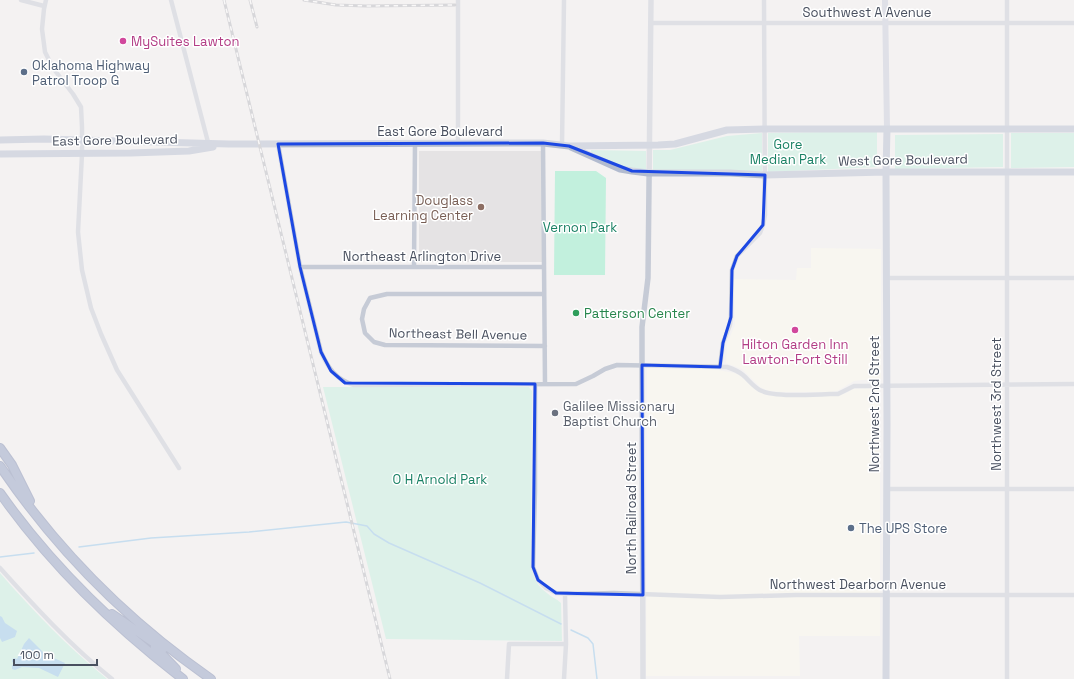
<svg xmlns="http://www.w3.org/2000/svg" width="1074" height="679" viewBox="0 0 1074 679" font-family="'Space Grotesk',sans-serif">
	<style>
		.commercial { fill: #fcfbed }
		.education { fill: #e5e3e4 }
		.green { fill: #c2f0dd }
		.water { fill: #90c5ec }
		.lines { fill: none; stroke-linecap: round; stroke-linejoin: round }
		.stream { stroke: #90c5ec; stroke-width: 1.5 }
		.motorway-casing { stroke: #7684ab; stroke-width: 10 }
		.minor { stroke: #c6cbd6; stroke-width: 4.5 }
		.tertiary { stroke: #c6cbd6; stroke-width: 5.5 }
		.secondary { stroke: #c5cada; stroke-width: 6 }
		.primary { stroke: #b2bbcf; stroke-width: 7 }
		.motorway { stroke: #8a99bf; stroke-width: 8 }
		.rail-casing { stroke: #b4b5bc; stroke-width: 3 }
		.rail { stroke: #fff; stroke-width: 1.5; stroke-dasharray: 4.5; stroke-linecap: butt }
		.marked { fill: none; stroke: #1c48e3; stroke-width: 3; stroke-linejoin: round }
		.hotel-dot { fill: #d1479c; stroke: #fff; stroke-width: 1.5 }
		.service-dot { fill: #5c6f8a; stroke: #fff; stroke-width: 1.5 }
		.education-dot { fill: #8d6e63; stroke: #fff; stroke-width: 1.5 }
		.leisure-dot { fill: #2e9e5b; stroke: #fff; stroke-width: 1.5 }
		.worship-dot { fill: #6b7280; stroke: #fff; stroke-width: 1.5 }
		.labels { text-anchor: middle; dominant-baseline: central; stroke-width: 3; stroke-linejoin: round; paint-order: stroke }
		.street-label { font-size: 13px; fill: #49505f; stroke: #fff }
		.hotel-label { font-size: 13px; fill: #b23c85; stroke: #fff; text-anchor: start }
		.service-label { font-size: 13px; fill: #4e5e75; stroke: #fff; text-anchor: start }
		.park-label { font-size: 13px; fill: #198164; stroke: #fff }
		.education-label { font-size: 13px; fill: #785e54; stroke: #fff; text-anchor: end }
		.leisure-label { font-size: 13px; fill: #27864d; stroke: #fff; text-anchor: start }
		.worship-label { font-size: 13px; fill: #5b616d; stroke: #fff; text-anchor: start }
	</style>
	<rect width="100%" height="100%" fill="#f4f2f2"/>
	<path class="commercial" d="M811 248 881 249V379L862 380 854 381 837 391 832 392H782L769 391 760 387 742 369 726 363 727 344 735 325 734 279 796 280 797 268H811Z
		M647 368H708L734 373 739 375 757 391 764 394 772 396H836L846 393 853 389 880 388V636H799L800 676H646Z"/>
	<path class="education" d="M419 151H543L542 262H419Z"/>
	<path class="green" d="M877 131V167L768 172V133Z
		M762 133V171L653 172V150H670L727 136Z
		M1011 133H1074V167L1011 168Z
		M1003 134V167L895 169V135Z
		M591 150 646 151V171L622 166 591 153Z
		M555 171H596L606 178 605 275H554Z
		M323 387H529L532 391 531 565C533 577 537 586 547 593 551 597 557 599 561 603L562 641 386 639Z
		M0 573C33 611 68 647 107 679H0Z"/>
	<path class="water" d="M0 616 2 617 5 623 17 631 15 637 2 642 0 638Z
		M29 638 45 654 65 663 58 677 39 668 22 667 15 670 12 669V665L16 664 12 662V660L14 658 17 659 24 644Z"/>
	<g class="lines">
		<path class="stream" d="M79 547 151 538 249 532 346 522 367 526 374 534 389 543 480 583 561 624
			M0 557 34 553
			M571 630 588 638 593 644 597 679"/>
		<g class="motorway-casing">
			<path id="motorway" d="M0 448 12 465 30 501
				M0 466C56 549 129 622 211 679
				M0 493C50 564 114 626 183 679
				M112 614 163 649
				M155 647 176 669"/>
		</g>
		<path class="minor" d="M21 0 44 6
			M46 0 44 9 42 29 45 52 53 68 73 94 81 107 82 127V154L78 232 82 270 91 308 101 334 117 370 179 468
			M171 0 209 146
			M1007 0V679
			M651 23H1074
			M458 143V0
			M543 143 545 384
			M278 144 300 267 321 352C328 368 336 380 354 385L576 384 593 376 605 369 617 365 727 367C733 369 738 371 743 375 749 380 754 388 762 391 776 397 813 395 830 394H838L854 386H864L1074 384
			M562 145 564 0
			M300 267H544
			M414 267 415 143
			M886 278H1074
			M544 294H387L370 298 364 309 362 319 365 333 374 342 385 345 545 346
			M720 367 723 343 730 325 731 317 732 270 737 256 760 233 763 225 765 215 764 0
			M535 384V491L533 567 538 580 546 588 556 593 574 594 614 593 720 597 796 595H1074
			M886 489H1074
			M0 568C35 607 71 646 112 679
			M507 679 509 644H566
			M564 679 566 644 565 594"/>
		<path class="tertiary" d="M643 679 642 365V327L648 278 651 0"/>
		<path class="secondary" d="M885 0 887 129"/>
		<path class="primary" d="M0 140 44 139 229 144 543 143 569 146 658 145 675 144 727 130 765 129H1074
			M571 147 620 169 632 171 648 173H730L765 175 886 172H1074
			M0 154 131 153 189 151 213 147
			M886 679 887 424 886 172 887 129"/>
		<use href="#motorway" class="motorway"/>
		<g class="rail-casing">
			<path id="rail" d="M224 0 390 679
				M250 0 257 27
				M304 0 336 5 366 6 455 5"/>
		</g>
		<use href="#rail" class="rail"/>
	</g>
	<path d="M0 0H1074V679H0ZM543 143 569 146 632 171 765 175 763 225 737 256 732 270 731 317 723 343 720 367 642 365 643 595 556 593 538 580 533 567 535 384 345 383 331 371 321 352 300 267 278 144Z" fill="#f4f2f2" fill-opacity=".55" fill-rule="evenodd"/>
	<path class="marked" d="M543 143 569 146 632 171 765 175 763 225 737 256 732 270 731 317 723 343 720 367 642 365 643 595 556 593 538 580 533 567 535 384 345 383 331 371 321 352 300 267 278 144Z"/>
	<g class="hotel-dot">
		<circle cx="123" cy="41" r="4"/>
		<circle cx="795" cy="330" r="4"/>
	</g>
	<g class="service-dot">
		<circle cx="24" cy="72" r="4"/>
		<circle cx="851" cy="528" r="4"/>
	</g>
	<circle class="education-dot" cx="481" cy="207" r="4"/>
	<circle class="leisure-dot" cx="576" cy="313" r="4"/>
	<circle class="worship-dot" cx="555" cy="413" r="4"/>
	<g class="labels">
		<g class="street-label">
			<text x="867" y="12">Southwest A Avenue</text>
			<text x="440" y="131">East Gore Boulevard</text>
			<text transform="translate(115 140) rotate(-1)">East Gore Boulevard</text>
			<text transform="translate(903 160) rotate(-1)">West Gore Boulevard</text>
			<text x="422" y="256">Northeast Arlington Drive</text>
			<text transform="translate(458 334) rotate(1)">Northeast Bell Avenue</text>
			<text transform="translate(874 404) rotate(-90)">Northwest 2nd Street</text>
			<text transform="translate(996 404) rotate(-90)">Northwest 3rd Street</text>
			<text transform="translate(631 508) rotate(-90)">North Railroad Street</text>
			<text x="858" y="584">Northwest Dearborn Avenue</text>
		</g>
		<g class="hotel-label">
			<text x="131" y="41">MySuites Lawton</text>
			<text x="795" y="344" text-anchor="middle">Hilton Garden Inn<tspan x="795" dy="15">Lawton-Fort Still</tspan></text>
		</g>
		<g class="service-label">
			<text x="32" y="65">Oklahoma Highway<tspan x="32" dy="15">Patrol Troop G</tspan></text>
			<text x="859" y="528">The UPS Store</text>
		</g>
		<g class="park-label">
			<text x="788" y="144">Gore<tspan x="788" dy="15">Median Park</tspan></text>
			<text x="580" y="227">Vernon Park</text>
			<text x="440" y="479">O H Arnold Park</text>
		</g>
		<g class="education-label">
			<text x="473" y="200">Douglass<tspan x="473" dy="15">Learning Center</tspan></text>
		</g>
		<g class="leisure-label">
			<text x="584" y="313">Patterson Center</text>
		</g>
		<g class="worship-label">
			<text x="563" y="406">Galilee Missionary<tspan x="563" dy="15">Baptist Church</tspan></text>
		</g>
	</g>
	<path d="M14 659v6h83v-6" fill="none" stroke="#49505f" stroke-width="2"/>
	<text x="20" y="659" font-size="12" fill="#49505f" stroke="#ffffff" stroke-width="3" paint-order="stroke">100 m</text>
</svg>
